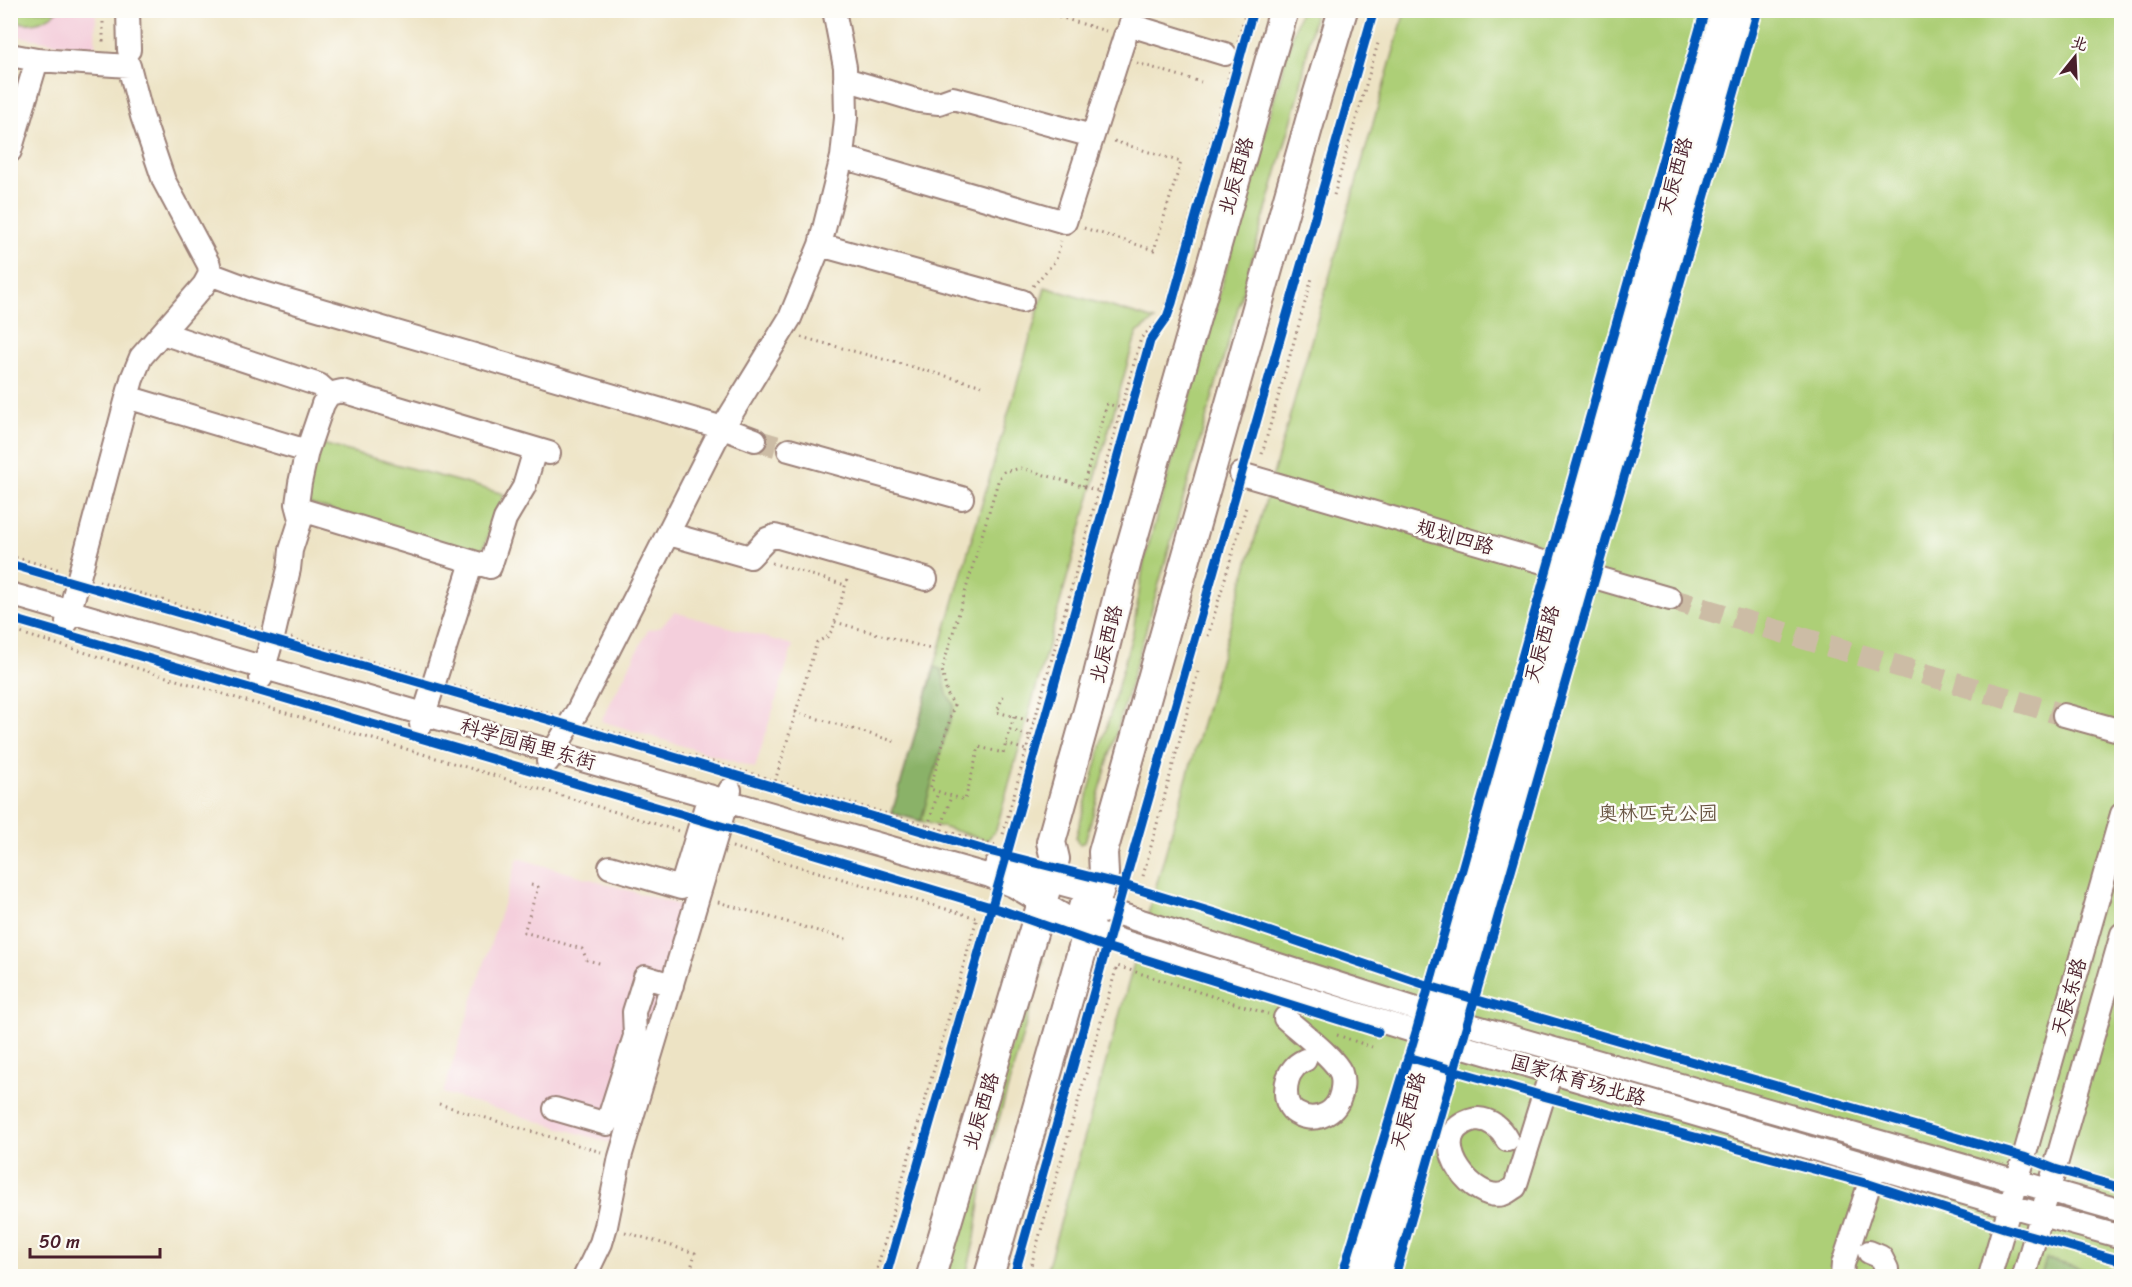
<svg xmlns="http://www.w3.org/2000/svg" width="2132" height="1287" viewBox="0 0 2132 1287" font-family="Sriracha,'LXGW WenKai TC',sans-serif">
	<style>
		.built { fill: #f4cfdc }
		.green { fill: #adcf77; stroke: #7c7751; stroke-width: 1.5 }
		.forest { fill: #8ab268; stroke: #6a684a; stroke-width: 1.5 }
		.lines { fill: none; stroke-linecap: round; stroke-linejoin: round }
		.minor-tunnel { stroke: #ccbca5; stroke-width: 22; stroke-dasharray: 22 11; stroke-linecap: butt }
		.minor-casing { stroke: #9c8178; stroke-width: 26 }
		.major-casing { stroke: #9c8178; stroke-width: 32 }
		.path { stroke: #9c8178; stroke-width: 3; stroke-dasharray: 1.5 4.5; stroke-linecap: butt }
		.minor { stroke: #fff; stroke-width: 22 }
		.major { stroke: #fff; stroke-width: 28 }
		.cycleway-casing { stroke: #fdfcf7; stroke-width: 13 }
		.cycleway { stroke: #0057b8; stroke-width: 9 }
		.labels { text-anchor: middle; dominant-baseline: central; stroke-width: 5; stroke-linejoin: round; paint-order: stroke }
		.street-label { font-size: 20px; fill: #4a1f2b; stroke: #fdfcf7 }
		.park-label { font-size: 20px; fill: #685442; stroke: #fdfcf7 }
	</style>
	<rect width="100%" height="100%" fill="#fdfcf7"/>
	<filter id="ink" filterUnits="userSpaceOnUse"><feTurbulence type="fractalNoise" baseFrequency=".0167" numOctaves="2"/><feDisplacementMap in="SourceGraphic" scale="12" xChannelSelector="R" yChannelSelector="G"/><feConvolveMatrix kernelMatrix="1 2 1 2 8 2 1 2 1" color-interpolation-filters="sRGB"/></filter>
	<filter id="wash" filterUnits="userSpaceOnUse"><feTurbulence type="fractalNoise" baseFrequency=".008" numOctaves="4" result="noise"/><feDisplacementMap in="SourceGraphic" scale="24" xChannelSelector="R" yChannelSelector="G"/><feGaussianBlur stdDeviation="1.35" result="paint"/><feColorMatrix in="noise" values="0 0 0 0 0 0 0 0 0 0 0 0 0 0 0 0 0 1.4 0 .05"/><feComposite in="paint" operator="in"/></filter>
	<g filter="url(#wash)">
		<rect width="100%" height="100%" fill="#ede3c4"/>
		<path class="built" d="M10 11H96L95 50 11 35Z
			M674 612 793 645 755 768 601 721 648 630 661 627Z
			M518 858 686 907 614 1144 443 1093Z"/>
		<path class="green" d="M10 11 11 10 57 11C44 23 27 27 11 19Z
			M1300 11H1315L1299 95 1085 842 1080 844 1078 843 1076 837 1133 632 1144 561 1288 50Z
			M1405 11H2121V1276H1045Z
			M1045 287 1155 320 1137 333 1129 358 996 830 987 840 892 813Z
			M319 443 504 494 484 547 480 551 472 552 310 504 306 499Z
			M1039 955 1044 961 985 1168 975 1238 966 1276H941Z"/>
		<path class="forest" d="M935 667 942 670 947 694 954 705 921 821 892 813Z
			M2046 1259 2108 1276H2041Z"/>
	</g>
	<g filter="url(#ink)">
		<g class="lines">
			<path class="minor-tunnel" d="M755 440 789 450
				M1670 599 2064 715"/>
			<g class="minor-casing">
				<path id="minor" d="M128 10 129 50
					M1130 25 1225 54
					M10 55 37 60 129 66 142 116 164 181 209 265 210 274 204 285 141 357 132 379 67 622
					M845 79 919 101 939 103 953 98 1092 136
					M10 151 37 60
					M842 157 1065 222 1125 36
					M820 245 1022 301
					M210 274 250 289 723 428 755 440
					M162 333 319 385 329 394
					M127 397 307 451
					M789 450 962 498
					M1241 474 1670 599
					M299 509 490 567 505 519 524 487 535 450
					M669 534 750 557 767 539 775 536 926 579
					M10 594 582 760 990 876 1014 886 1089 931 1461 1046 1985 1199 2122 1237
					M261 678 274 633 289 569 291 550 301 519 297 504 300 483 307 451 323 404 329 394 342 391 549 453
					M2064 715 2122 731
					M421 724 472 562
					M548 761 578 710 717 437 790 318 820 245 842 157 846 118 845 67 834 10
					M996 866 1099 894
					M610 867 681 888 709 796
					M1080 907 1116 913 1435 1015 2122 1211
					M1285 1018C1299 1031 1334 1057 1341 1073 1344 1081 1342 1093 1339 1100 1332 1116 1312 1123 1296 1113 1282 1105 1284 1079 1294 1068 1297 1064 1301 1062 1305 1060
					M555 1109 607 1124 635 1036 634 1012 645 977 672 985
					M1507 1140C1501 1129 1492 1120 1478 1119 1473 1119 1465 1122 1461 1125 1431 1144 1473 1202 1503 1194 1507 1193 1511 1189 1515 1187L1551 1072
					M1869 1252 1881 1257 1887 1269 1886 1276
					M585 1276 601 1243 606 1226 620 1157 730 790
					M1360 1276 1723 10
					M1379 1276 1742 10
					M1842 1276 1843 1264 1875 1167
					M1990 1276 2122 814
					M2024 1276 2122 934"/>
			</g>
			<g class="major-casing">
				<path id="major" d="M931 1276 1055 859 1051 842 1098 675 1128 556 1284 10
					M989 1276 1104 874 1103 852 1317 96 1343 10"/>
			</g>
			<path class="path" d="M103 10V45
				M1036 10 1106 31
				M1238 42 1246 10
				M1137 63 1201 82
				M1334 195 1379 40
				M1084 228 1154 250 1181 162 1111 140
				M1033 286 1056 260 1061 241
				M801 337 983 386
				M1262 454 1312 278
				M1083 486 1107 404 1122 408
				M10 556 61 570
				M772 563 845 585
				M99 581 256 628
				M835 622 931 649
				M10 630 679 831
				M1208 636 1247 504
				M291 638 418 675
				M454 686 554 715
				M1003 696 997 712 1034 722
				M795 712 897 742
				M1014 717 1003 753 979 747 965 800 930 789 954 705 947 694 942 670 999 478 1004 472 1021 468 1099 491
				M591 726 996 846
				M1010 730 1030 736
				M1006 744 1026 750
				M775 781 817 642 827 637 833 629 848 576
				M928 826 938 792
				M941 830 951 796
				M1003 834 1141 338 1161 319 1169 295 1230 71
				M732 847 977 918 875 1276
				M1143 876 1199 668
				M531 885 538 887 524 932 582 949 587 960 603 964
				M718 902 849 940
				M1337 1035 1372 1047
				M439 1104 601 1152
				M625 1232 695 1253 689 1276
				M1028 1276 1117 966 1268 1014"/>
			<use href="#minor" class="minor"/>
			<use href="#major" class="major"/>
			<g class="cycleway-casing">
				<path id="cycleway" d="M10 564 567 725 985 850 1124 885 1215 913 1429 986 2024 1157 2055 1169 2122 1188
					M10 618 728 828 1004 911 1106 947 1378 1032
					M1408 1057 1543 1096 1869 1184 2004 1228 2122 1261
					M886 1276 1007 854 1150 341 1167 317 1172 303 1253 10
					M1014 1276 1122 892 1374 10
					M1342 1276 1416 1032 1705 10
					M1395 1276 1758 10"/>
			</g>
			<use href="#cycleway" class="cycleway"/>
		</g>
	</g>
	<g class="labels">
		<g class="street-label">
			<text transform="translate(1236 176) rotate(-74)">北辰西路</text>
			<text transform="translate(1675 176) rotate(-74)">天辰西路</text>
			<text transform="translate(1455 537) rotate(16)">规划四路</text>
			<text transform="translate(1106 644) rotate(-76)">北辰西路</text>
			<text transform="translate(1542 644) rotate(-74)">天辰西路</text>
			<text transform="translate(528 744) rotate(16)">科学园南里东街</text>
			<text transform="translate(2069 997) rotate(-74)">天辰东路</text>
			<text transform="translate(1578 1080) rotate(16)">国家体育场北路</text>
			<text transform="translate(981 1111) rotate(-73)">北辰西路</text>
			<text transform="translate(1408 1111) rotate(-74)">天辰西路</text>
		</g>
		<g class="park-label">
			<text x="1658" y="813">奥林匹克公园</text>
		</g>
	</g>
	<rect width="2132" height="1287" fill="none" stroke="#fdfcf7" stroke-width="36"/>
	<g transform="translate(2075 57) rotate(18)" stroke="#fdfcf7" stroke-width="4.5" paint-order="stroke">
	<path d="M0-4.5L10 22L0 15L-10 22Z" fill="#4a1f2b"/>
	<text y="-9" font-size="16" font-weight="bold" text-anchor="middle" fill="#4a1f2b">北</text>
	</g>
	<path d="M30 1248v9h130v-9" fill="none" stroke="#4a1f2b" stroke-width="3"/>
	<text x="39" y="1248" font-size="18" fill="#4a1f2b" stroke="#fdfcf7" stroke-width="4.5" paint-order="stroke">50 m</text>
</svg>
